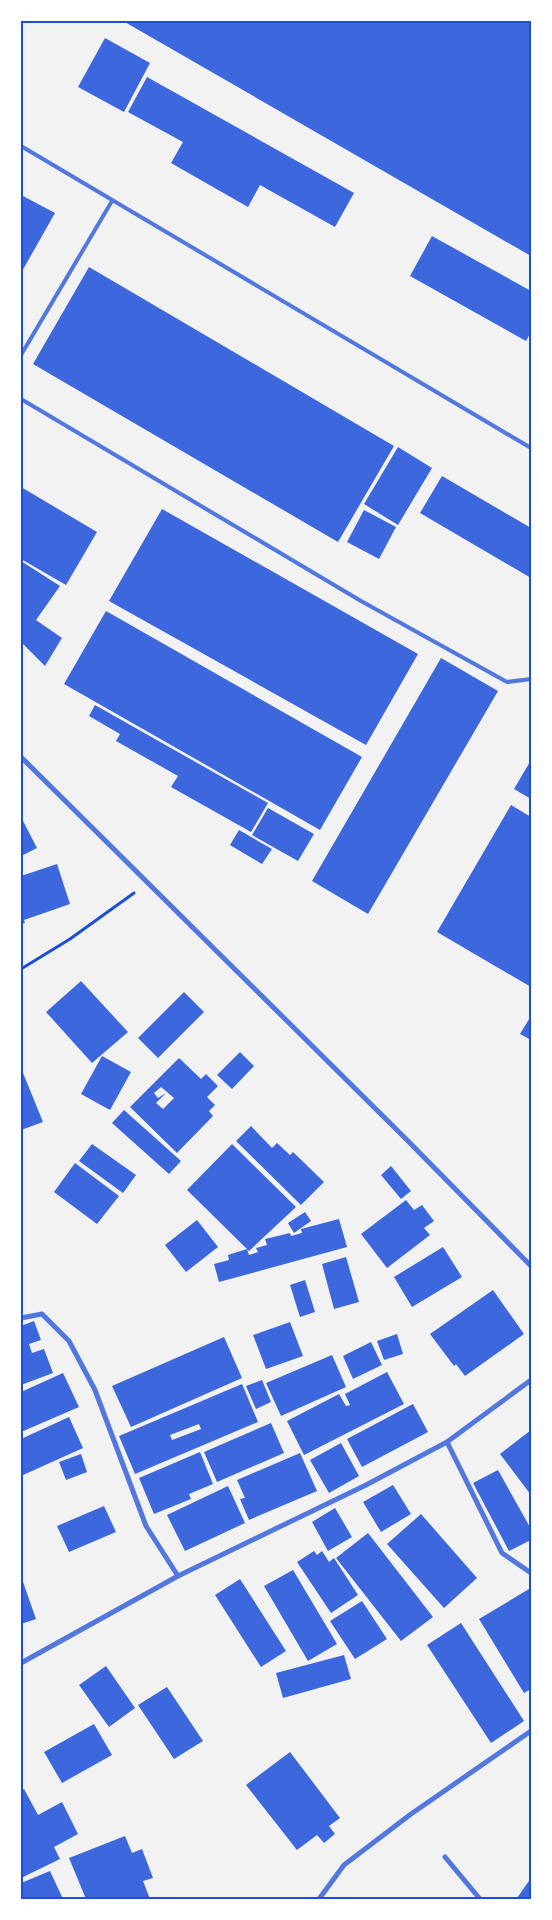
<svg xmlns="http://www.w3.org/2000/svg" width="552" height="1920" viewBox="0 0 552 1920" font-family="Montserrat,sans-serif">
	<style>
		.building { fill: #3d67dc; fill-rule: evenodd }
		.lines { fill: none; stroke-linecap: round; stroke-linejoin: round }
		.path { stroke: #1d4ed8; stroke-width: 3 }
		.service { stroke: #5277de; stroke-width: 4 }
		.minor { stroke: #5277de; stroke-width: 5 }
		.neatline { fill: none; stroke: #1d4ed8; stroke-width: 2 }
	</style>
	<rect width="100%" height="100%" fill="#f2f2f2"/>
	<path class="building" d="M123 21H531V256Z
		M105 38 150 63 124 112 78 87Z
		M147 77 354 193 335 227 260 185 248 207 171 163 183 142 128 112Z
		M21 195 55 213 21 273Z
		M432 236 531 291V332L526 341 410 276Z
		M89 267 394 446 338 542 33 364Z
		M398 447 432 468 398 525 364 504Z
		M442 476 531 528V578L420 513Z
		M21 487 97 532 66 585 21 559Z
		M162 509 418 654 366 745 109 601Z
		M364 510 396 527 379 559 347 542Z
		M21 561 60 586 36 620 62 638 45 666 21 642Z
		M106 611 362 757 320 830 64 684Z
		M441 658 498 691 368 914 312 881Z
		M95 705 268 803 251 832 171 787 178 776 116 741 120 734 89 716Z
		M531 760V799L514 789Z
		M511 805 531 817V987L437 932Z
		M268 808 314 834 298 861 252 835Z
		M21 817 37 848 21 856Z
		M239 830 272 849 262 864 230 845Z
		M57 864 70 904 24 920 25 923 21 924V876Z
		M81 981 128 1032 92 1063 46 1012Z
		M184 992 204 1012 158 1058 138 1038Z
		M531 1016V1040L520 1034Z
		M240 1052 254 1066 232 1089 217 1075Z
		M102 1056 131 1072 110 1110 81 1094Z
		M179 1058 201 1079 206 1074 218 1086 207 1097 215 1105 209 1111 213 1116 177 1153 130 1107ZM161 1087 174 1098 163 1109 156 1103 166 1093 158 1098 154 1093Z
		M21 1068 43 1122 21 1130Z
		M124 1110 181 1161 169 1174 112 1123Z
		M251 1126 272 1148 277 1143 290 1155 293 1152 324 1182 301 1205 236 1141Z
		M92 1144 136 1175 123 1193 79 1161Z
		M232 1144 296 1207 249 1251 187 1190Z
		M75 1163 119 1196 97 1224 54 1192Z
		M391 1166 411 1191 401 1199 381 1175Z
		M406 1200 414 1210 422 1205 434 1221 424 1228 430 1235 387 1268 361 1234Z
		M305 1212 311 1221 294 1233 288 1223Z
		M339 1219 347 1247 219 1282 214 1264 229 1260 228 1255 247 1249 249 1255 258 1252 256 1248 267 1245 265 1239 290 1233 291 1236 302 1233 301 1229Z
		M197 1220 218 1247 186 1272 165 1245Z
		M443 1247 462 1277 412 1307 394 1277Z
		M346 1257 359 1302 334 1309 322 1264Z
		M305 1280 315 1312 300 1317 290 1285Z
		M493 1290 524 1334 465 1376 456 1364 454 1366 430 1334Z
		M34 1321 41 1340 29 1344 32 1353 44 1349 53 1373 21 1385V1326Z
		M290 1322 303 1356 266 1369 253 1335Z
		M397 1334 403 1354 384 1360 377 1341Z
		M224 1337 242 1378 131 1427 112 1386Z
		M371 1342 382 1365 353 1379 343 1356Z
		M332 1355 346 1387 281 1416 266 1383Z
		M387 1372 404 1404 304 1455 287 1421 339 1394 346 1406 350 1405 345 1394Z
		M63 1373 79 1407 21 1432V1392Z
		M262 1380 271 1402 256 1409 246 1386Z
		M242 1384 258 1422 135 1474 119 1436ZM199 1424 201 1429 172 1440 170 1435Z
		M413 1404 428 1432 362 1467 347 1439Z
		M69 1417 83 1448 21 1476V1439Z
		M271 1423 284 1453 217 1482 204 1452Z
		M531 1430V1495L500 1454Z
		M341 1443 359 1476 329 1493 310 1460Z
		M200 1452 213 1484 189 1494 191 1499 154 1514 139 1478Z
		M300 1453 317 1491 249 1520 240 1499 245 1498 237 1480Z
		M81 1454 87 1472 66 1480 59 1462Z
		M498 1470 531 1529V1540L509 1551 473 1483Z
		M393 1485 411 1514 381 1532 363 1502Z
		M228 1486 245 1523 185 1551 167 1515Z
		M104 1506 116 1532 69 1552 57 1526Z
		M335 1508 352 1537 328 1551 312 1522Z
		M421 1514 477 1578 444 1608 387 1544Z
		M368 1533 433 1617 401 1641 336 1558Z
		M314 1551 317 1555 322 1551 329 1562 334 1558 358 1595 331 1613 297 1562Z
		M293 1570 337 1644 308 1661 264 1586Z
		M22 1579 36 1619 21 1624V1580Z
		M240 1579 286 1651 261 1667 215 1595Z
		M529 1589 531 1689 524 1693 479 1619Z
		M362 1601 387 1639 355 1659 330 1621Z
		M461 1623 524 1721 491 1743 427 1645Z
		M344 1655 351 1679 283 1698 276 1673Z
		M106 1666 135 1708 109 1727 79 1685Z
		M167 1687 203 1741 174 1759 138 1705Z
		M94 1724 112 1755 62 1783 44 1752Z
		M290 1752 340 1818 329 1826 335 1834 324 1843 317 1835 297 1850 246 1785Z
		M24 1789 38 1815 62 1802 78 1834 54 1847 60 1859 21 1878V1791Z
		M125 1836 132 1853 142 1849 153 1878 143 1881 150 1899H86L69 1858Z
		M50 1871 63 1899H21V1883Z
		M531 1878V1899H518L517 1898Z"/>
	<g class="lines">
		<path class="path" d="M21 969 70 939 134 893"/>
		<path class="service" d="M21 146 531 448
			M21 355 112 201
			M21 399 361 601 507 682 531 679"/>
		<path class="minor" d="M21 757 405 1138 531 1266
			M21 1318 42 1314 69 1341 95 1390 146 1526 178 1576
			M447 1442 502 1553 531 1573
			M21 1663 178 1576 366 1485 447 1442 531 1380
			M445 1857 480 1899
			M319 1899 344 1865 411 1814 531 1731"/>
	</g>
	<rect width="552" height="1920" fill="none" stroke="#ffffff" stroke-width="45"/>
	<rect x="22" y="22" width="508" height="1876" class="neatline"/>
</svg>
